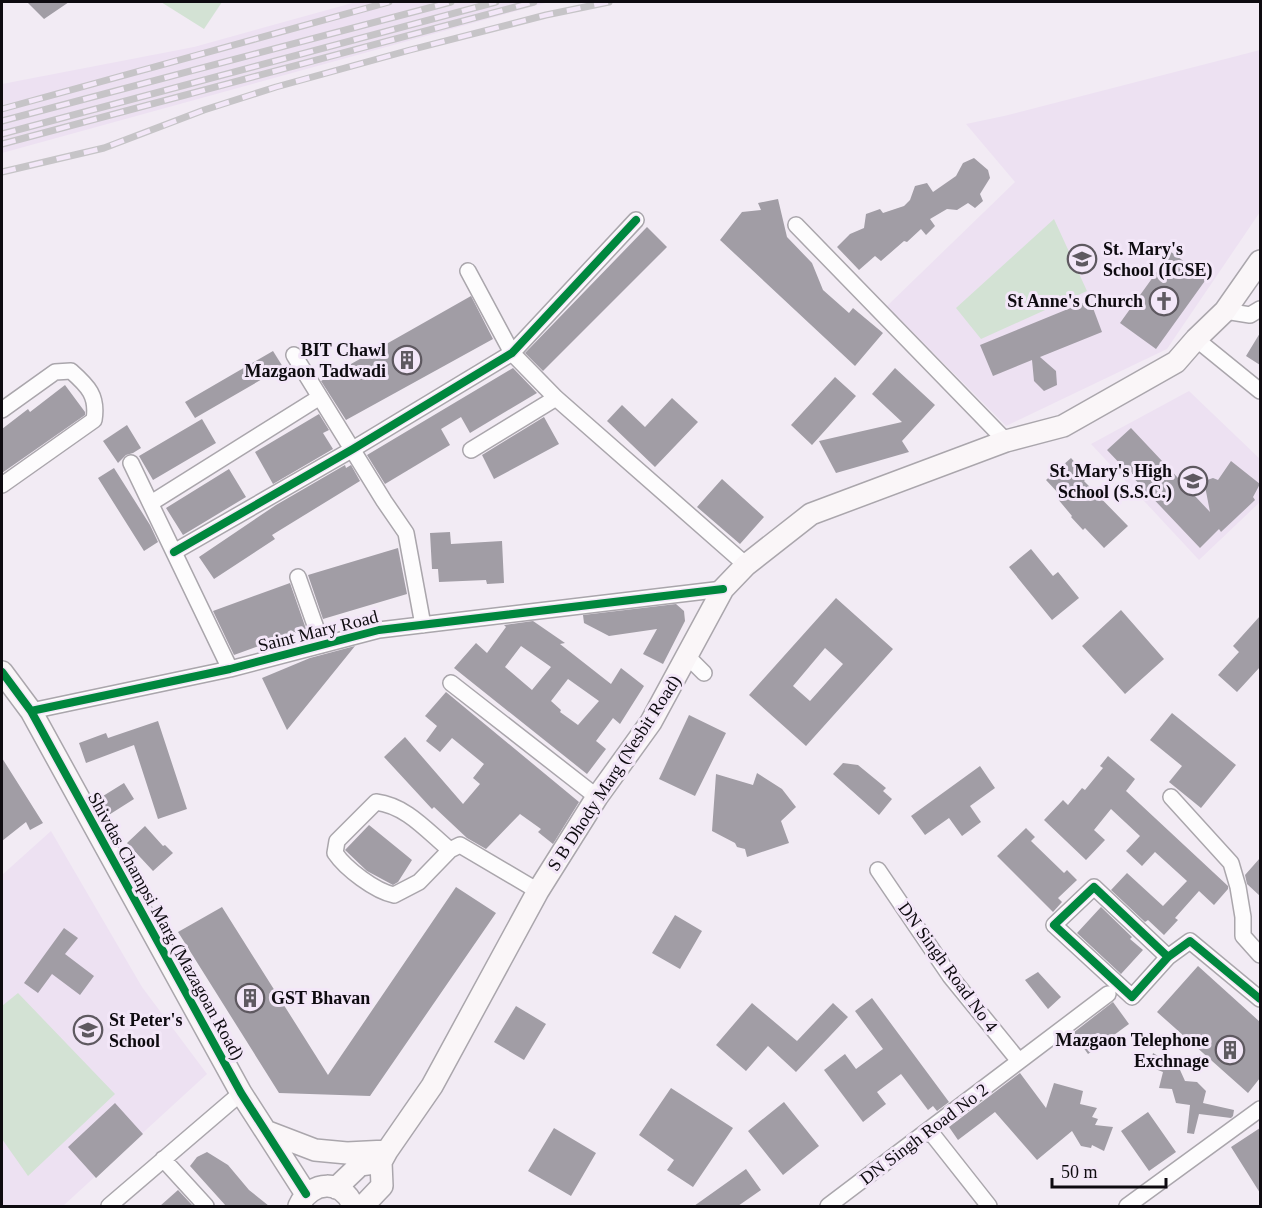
<svg xmlns="http://www.w3.org/2000/svg" width="1262" height="1208" viewBox="0 0 1262 1208" font-family="Georgia,serif">
	<style>
		.built { fill: #ede1f2 }
		.green { fill: #d3e2d4 }
		.building { fill: #a19da5; fill-rule: evenodd }
		.lines { fill: none; stroke-linecap: round; stroke-linejoin: round }
		.street-casing { stroke: #aaa6ac; stroke-width: 18 }
		.secondary-casing { stroke: #aaa6ac; stroke-width: 24 }
		.street { stroke: #fdfcfd; stroke-width: 15 }
		.secondary { stroke: #faf6f8; stroke-width: 21 }
		.rail-casing { stroke: #c6c4c7; stroke-width: 7 }
		.rail { stroke: #f3e7f8; stroke-width: 4.5; stroke-dasharray: 14; stroke-linecap: butt }
		.cycleway-casing { stroke: #f3e7f8; stroke-width: 11 }
		.cycleway { stroke: #00873e; stroke-width: 8 }
		.labels { text-anchor: middle; dominant-baseline: central; stroke-width: 6; stroke-linejoin: round; paint-order: stroke }
		.poi-label { font-size: 18px; font-weight: bold; fill: #0e0b10; stroke: #f3e7f8; text-anchor: end }
		.street-label { font-size: 18px; fill: #0e0b10; stroke: #f3e7f8 }
	</style>
	<rect width="100%" height="100%" fill="#f2ebf4"/>
	<path class="built" d="M356 2H549L2 153V84L194 47Z
		M1260 50V212L1167 349 1006 426 887 306 1015 182 966 124 1004 116Z
		M1189 391 1260 459V502L1199 560 1091 444Z
		M51 831 142 987 207 1074 63 1206H2V875Z"/>
	<path class="green" d="M161 2H222L204 29Z
		M1054 219 1087 291 981 339 956 308Z
		M18 993 115 1094 28 1176 2 1139V1006Z"/>
	<path class="building" d="M27 2H69L44 19Z
		M974 158 988 170 990 178 980 194 983 201 975 208 968 203 957 210 947 209 930 219 935 226 926 235 921 229 907 242 904 241 881 261 875 256 859 270 837 247 850 234 864 228 866 214 880 209 883 213 904 206 910 200 915 186 927 183 933 192 956 176 963 163Z
		M778 199 787 237 812 263 823 290 849 313 853 308 883 333 855 366 720 240 742 212 761 210 758 203Z
		M647 227 667 247 543 371 525 353Z
		M1171 252 1207 278 1156 349 1120 323Z
		M471 296 493 339 346 420 321 381Z
		M1090 300 1102 332 1040 357 1056 371 1057 385 1044 391 1034 381 1032 360 993 376 980 345Z
		M1260 333V365L1246 356Z
		M273 351 283 367 195 418 185 402Z
		M513 368 537 393 470 433 461 417 441 429 450 445 385 484 367 455Z
		M895 368 935 405 902 441 909 452 836 473 819 441 902 422 872 394Z
		M835 377 856 396 812 445 791 425Z
		M65 385 85 412V415L2 473V429L28 409 30 412Z
		M672 398 698 422 655 467 607 421 622 405 645 427Z
		M319 414 329 430 323 433 333 449 273 484 255 452Z
		M544 417 559 444 494 479 482 455Z
		M202 419 216 443 153 480 139 456Z
		M127 425 141 448 133 453 126 455 118 463 103 441Z
		M1131 428 1210 512 1204 481 1213 478 1218 480 1231 461 1260 484 1253 497 1255 500 1221 532 1219 529 1200 548 1107 450Z
		M1071 458 1088 477 1084 481 1128 526 1104 548 1085 528 1083 530 1071 517 1072 516 1057 498 1060 495 1046 480Z
		M345 465 346 468 351 465 360 481 272 535 275 539 214 579 199 557 276 505Z
		M114 468 150 525 158 542 144 551 98 478Z
		M229 469 246 497 183 535 166 508Z
		M722 479 764 517 740 544 697 507Z
		M450 532 451 544 502 541 504 583 487 584 486 580 439 582 438 569H432L430 533Z
		M398 548 407 594 323 619 308 575Z
		M1031 549 1053 576 1058 572 1079 598 1052 620 1009 567Z
		M290 583 306 629 234 655 213 611Z
		M836 598 893 649 806 746 749 695ZM825 648 843 664 810 701 793 686Z
		M676 604 684 611 685 621 663 664 643 654 657 629 609 636 584 623 583 615Z
		M1121 610 1164 659 1125 694 1082 646Z
		M1260 616V667L1237 692 1218 675 1239 652 1233 646Z
		M533 621 565 643 560 644 611 684 621 668 644 686 620 724 613 718 596 741 606 749 587 774 454 668 476 643 487 653 506 627 504 625ZM521 646 551 667 532 690 505 667ZM568 679 599 701 578 725 560 712 561 710 551 701Z
		M355 646 287 730 262 678 310 658Z
		M446 692 579 802 553 844 538 832 541 829 520 814 486 849 467 838 434 807 432 809 384 757 405 737 463 804 480 784 473 778 484 764 452 738 440 752 426 741 437 726 425 716Z
		M1172 713 1236 765 1201 808 1169 782 1182 766 1150 740Z
		M689 715 726 733 695 796 659 779Z
		M158 721 187 809 158 819 134 745 86 763 79 743 106 733 108 738Z
		M1108 756 1135 779 1126 791 1228 886V889L1214 905 1199 891 1175 918 1178 920 1164 935 1148 920 1145 922 1111 890 1127 873 1163 906 1187 881 1155 852 1142 866 1126 851 1140 836 1111 809 1094 830 1105 840 1086 860 1044 820 1063 800 1068 805 1082 788 1085 790 1103 768 1100 766Z
		M2 758 43 823 30 830 26 822 2 841Z
		M843 763 858 765 886 788 883 791 892 799 879 815 833 774Z
		M980 766 995 788 970 806 981 822 962 836 949 818 925 835 911 816Z
		M757 773 782 789 796 807 781 821 789 843 747 857 745 849 737 847 735 843 712 831 716 774 753 785Z
		M124 783 134 799 104 818 95 801Z
		M369 825 412 860 398 882 393 885 367 871 345 850Z
		M145 826 163 846 165 845 173 853 153 871 127 843Z
		M1026 828 1035 837 1031 841 1064 873 1067 870 1077 880 1058 898 1062 902 1053 912 997 856Z
		M1260 858V896L1247 884 1245 875Z
		M456 887 496 913 370 1096 279 1093 178 932 222 907 328 1075Z
		M1101 907 1132 937 1130 939 1143 950 1121 974 1077 933Z
		M675 915 702 931 680 969 652 953Z
		M64 928 78 938 65 954 94 976 80 995 52 974 38 993 24 983Z
		M1198 966 1260 1022V1078L1248 1093 1157 1012Z
		M1038 972 1061 997 1048 1009 1025 980Z
		M872 998 949 1102 937 1111 933 1106 928 1110 901 1074 877 1092 886 1104 863 1122 824 1070 845 1054 856 1069 883 1049 855 1011Z
		M1113 1002 1129 1024 1088 1054 1073 1033Z
		M752 1003 797 1041 833 1003 848 1017 796 1072 768 1046 746 1071 716 1045Z
		M516 1006 546 1024 524 1060 494 1042Z
		M1153 1053 1163 1059 1176 1061 1185 1081 1197 1082 1206 1091 1203 1103 1234 1110 1233 1116 1231 1118 1199 1114 1194 1134 1187 1133 1190 1105 1176 1103 1172 1089 1159 1088 1163 1072 1150 1067Z
		M1020 1073 1046 1108 1054 1083 1083 1091 1080 1104 1097 1108 1092 1117 1098 1119 1095 1125 1113 1127 1104 1151 1092 1145 1091 1148 1081 1146 1072 1131 1037 1160 995 1112 958 1140 949 1127Z
		M671 1088 733 1128 693 1187 667 1170 674 1160 639 1135Z
		M784 1102 819 1146 783 1175 748 1131Z
		M115 1103 143 1134 96 1178 68 1147Z
		M1148 1112 1176 1152 1149 1171 1121 1131Z
		M554 1128 596 1153 571 1196 528 1171Z
		M1260 1128V1193L1231 1147Z
		M207 1152 228 1165 249 1190 269 1206H226L190 1166 197 1157Z
		M746 1169 761 1190 738 1206H694Z
		M178 1190 193 1206H160Z"/>
	<g class="lines">
		<g class="street-casing">
			<path id="street" d="M796 225 1006 441
				M468 271 512 353 556 398 746 565
				M1225 311 1250 315 1260 309
				M1196 339 1260 391
				M294 355 384 501 406 533 423 625
				M2 410 55 372 71 371C88 386 98 396 94 420L2 485
				M471 450 556 398
				M131 463 230 669
				M151 503 320 397
				M174 552 353 449 512 353 636 220
				M298 577 322 645
				M688 657 704 673
				M451 683 597 797
				M31 711 230 669 379 630 723 589
				M1171 797 1231 863 1238 887 1243 917V936L1260 955
				M450 850C427 831 407 806 376 802L337 841 335 853C346 869 375 891 394 895L419 882 450 850 460 845 538 891
				M878 870 950 976 1019 1061
				M1168 957 1094 887 1054 925 1132 997 1168 957 1190 941 1260 999
				M929 1130 989 1206
				M163 1159 206 1206
				M109 1206 241 1093
				M828 1206 1108 994
				M1127 1206 1260 1109"/>
		</g>
		<g class="secondary-casing">
			<path id="secondary" d="M2 672 31 711 241 1093 306 1194
				M268 1132 315 1150 347 1153 387 1151
				M336 1188 360 1165 381 1162
				M299 1206C311 1180 343 1179 353 1206
				M363 1206 382 1186 381 1162 387 1151 432 1086 538 891 597 797 651 722 723 589 746 565 811 514 1006 441 1063 426 1176 362 1196 339 1225 311 1260 261"/>
		</g>
		<use href="#street" class="street"/>
		<use href="#secondary" class="secondary"/>
		<g class="rail-casing">
			<path id="rail" d="M2 109 389 2
				M2 121 451 2
				M2 134 496 2
				M2 144 534 2
				M2 172 104 148 204 110 276 87 410 50 546 15 609 2"/>
		</g>
		<use href="#rail" class="rail"/>
		<g class="cycleway-casing">
			<path id="cycleway" d="M174 552 353 449 512 353 636 220
				M2 672 31 711 241 1093 306 1194
				M31 711 230 669 379 630 723 589
				M1168 957 1094 887 1054 925 1132 997 1168 957 1190 941 1260 999"/>
		</g>
		<use href="#cycleway" class="cycleway"/>
	</g>
	<defs>
		<g id="school-ring" transform="scale(1.5)"><circle r="9.5" fill="#f3e7f8" stroke="#5e5960" stroke-width="1.5"/><path d="M0-5L7-2L0 1L-7-2ZM-4 1L0 2.5L4 1V4Q0 6-4 4Z" fill="#5e5960"/></g>
		<g id="church-ring" transform="scale(1.5)"><circle r="9.5" fill="#f3e7f8" stroke="#5e5960" stroke-width="1.5"/><path d="M-1.2-6h2.4v3.5h3.3v2.4h-3.3V6h-2.4V-.1h-3.3v-2.4h3.3Z" fill="#5e5960"/></g>
		<g id="building-ring" transform="scale(1.5)"><circle r="9.5" fill="#f3e7f8" stroke="#5e5960" stroke-width="1.5"/><path d="M-4-6H4V6H1V3H-1V6H-4ZM-2.5-4.3h1.7v1.8h-1.7ZM.8-4.3h1.7v1.8H.8ZM-2.5-1h1.7V.8h-1.7ZM.8-1h1.7V.8H.8Z" fill="#5e5960"/></g>
	</defs>
	<g fill-rule="evenodd">
		<use href="#school-ring" x="1082" y="259"/>
		<use href="#church-ring" x="1164" y="301"/>
		<use href="#building-ring" x="407" y="360"/>
		<use href="#school-ring" x="1193" y="481"/>
		<use href="#building-ring" x="250" y="998"/>
		<use href="#school-ring" x="88" y="1030"/>
		<use href="#building-ring" x="1230" y="1050"/>
	</g>
	<g class="labels">
		<g class="poi-label">
			<text x="1103" y="249" text-anchor="start">St. Mary's<tspan x="1103" dy="21">School (ICSE)</tspan></text>
			<text x="1143" y="301">St Anne's Church</text>
			<text x="386" y="350">BIT Chawl<tspan x="386" dy="21">Mazgaon Tadwadi</tspan></text>
			<text x="1172" y="471">St. Mary's High<tspan x="1172" dy="21">School (S.S.C.)</tspan></text>
			<text x="271" y="998" text-anchor="start">GST Bhavan</text>
			<text x="109" y="1020" text-anchor="start">St Peter's<tspan x="109" dy="21">School</tspan></text>
			<text x="1209" y="1040">Mazgaon Telephone<tspan x="1209" dy="21">Exchnage</tspan></text>
		</g>
		<g class="street-label">
			<text transform="translate(318 631) rotate(-14)">Saint Mary Road</text>
			<text transform="translate(614 773) rotate(-57)">S B Dhody Marg (Nesbit Road)</text>
			<text transform="translate(166 926) rotate(61)">Shivdas Champsi Marg (Mazagoan Road)</text>
			<text transform="translate(948 967) rotate(54)">DN Singh Road No 4</text>
			<text transform="translate(924 1134) rotate(-37)">DN Singh Road No 2</text>
		</g>
	</g>
	<rect width="1262" height="1208" fill="none" stroke="#0e0b10" stroke-width="6"/>
	<path d="M1052 1178v9h114v-9" fill="none" stroke="#0e0b10" stroke-width="3"/>
	<text x="1061" y="1178" font-size="18" fill="#0e0b10" stroke="#f3e7f8" stroke-width="4.5" paint-order="stroke">50 m</text>
</svg>
